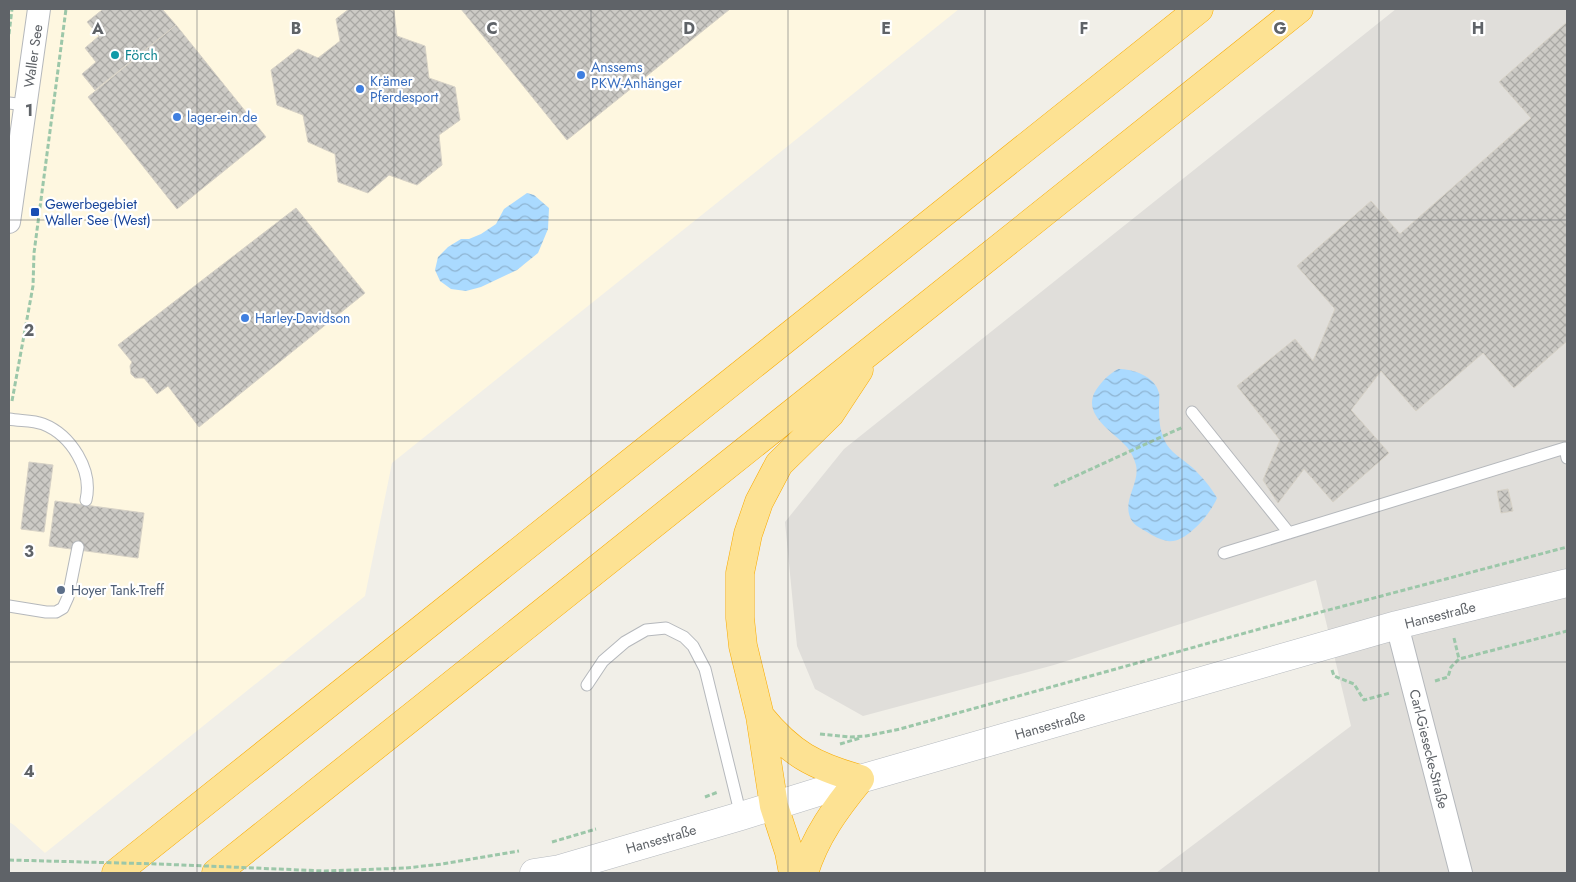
<svg xmlns="http://www.w3.org/2000/svg" width="1576" height="882" viewBox="0 0 1576 882" font-family="Jost,sans-serif">
	<style>
		.commercial { fill: #fef7e0 }
		.industrial { fill: #e0deda }
		.water { fill: url(#water-waves) }
		.building { fill: url(#building-cross-hatch); stroke: #d6d1c6 }
		.lines { fill: none; stroke-linecap: round; stroke-linejoin: round }
		.service-casing { stroke: #b5b8bc; stroke-width: 13 }
		.minor-casing { stroke: #b5b8bc; stroke-width: 24 }
		.secondary-casing { stroke: #b6babf; stroke-width: 29 }
		.motorway-casing { stroke: #f9ab00; stroke-width: 29 }
		.path { stroke: #9cc7a9; stroke-width: 3; stroke-dasharray: 5 2.5; stroke-linecap: butt }
		.service { stroke: #fff; stroke-width: 11 }
		.minor { stroke: #fff; stroke-width: 22 }
		.secondary { stroke: #fff; stroke-width: 28 }
		.motorway { stroke: #fde293; stroke-width: 28 }
		.path-bridge { stroke: #9cc7a9; stroke-width: 3; stroke-dasharray: 5 2.5; stroke-linecap: butt }
		.grid { fill: none; stroke: #5f6368; stroke-width: 1; stroke-opacity: 0.55 }
		.culture-dot { fill: #0f9aa8; stroke: #fff; stroke-width: 2 }
		.shop-dot { fill: #3f7fe0; stroke: #fff; stroke-width: 2 }
		.transit-dot { fill: #1a4fb4; stroke: #fff; stroke-width: 2 }
		.service-dot { fill: #5c6f8a; stroke: #fff; stroke-width: 2 }
		.labels { text-anchor: middle; dominant-baseline: central; stroke-width: 4.5; stroke-linejoin: round; paint-order: stroke }
		.culture-label { font-size: 14px; fill: #0d838f; stroke: #fff; text-anchor: start }
		.street-label { font-size: 14px; fill: #5f6368; stroke: #fff }
		.shop-label { font-size: 14px; fill: #366cbe; stroke: #fff; text-anchor: start }
		.transit-label { font-size: 14px; fill: #164399; stroke: #fff; text-anchor: start }
		.service-label { font-size: 14px; fill: #4e5e75; stroke: #fff; text-anchor: start }
		.grid-label { font-size: 16px; text-anchor: middle; font-weight: bold; fill: #5f6368; stroke: #fff; stroke-width: 4.5; stroke-linejoin: round; paint-order: stroke }
	</style>
	<defs>
		<pattern id="water-waves" width="16" height="10" patternUnits="userSpaceOnUse" patternTransform="scale(1.25)"><rect width="16" height="10" fill="#aadaff"/><path d="M0 5q4-4 8 0t8 0" fill="none" stroke="#8eb4d2"/></pattern>
		<pattern id="building-cross-hatch" width="8" height="8" patternUnits="userSpaceOnUse" patternTransform="scale(1.25)"><rect width="8" height="8" fill="#cccac5"/><path d="M0 0l8 8M0 8l8-8" fill="none" stroke="#a9a8a4"/></pattern>
	</defs>
	<rect width="100%" height="100%" fill="#f1efe8"/>
	<path class="commercial" d="M9 9H959L392 463 365 596 45 853 14 825 9 822Z"/>
	<path class="industrial" d="M1396 9H1567V873H1156L1351 726 1316 580 1054 665 863 716 815 689 797 646 785 522 844 449Z"/>
	<path class="water" d="M527 193 534 195 549 208 548 229 538 253 517 270 481 287 466 291 451 289 440 281 435 270 438 257 448 247 461 239H469L481 234 496 224 504 209Z
		M1118 369C1133 369 1155 376 1159 393 1160 396 1159 401 1159 404 1159 419 1159 432 1167 445 1174 455 1184 460 1193 468 1202 477 1211 487 1217 498 1211 513 1186 544 1168 541 1161 540 1153 536 1147 532 1140 528 1133 525 1130 517 1123 499 1140 483 1136 465 1134 458 1131 451 1125 445 1112 431 1081 414 1096 390 1102 381 1109 374 1118 369Z"/>
	<path class="building" d="M101 9H162L176 25 95 90 82 74 96 62 85 48 99 36 87 22 102 10Z
		M349 9H388L394 11 397 36 425 46 429 78 455 87 460 120 439 135 442 165 417 185 389 175 368 193 338 182 335 154 308 142 303 115 277 105 271 70 298 49 318 58 340 41 336 19Z
		M461 9H730L567 140Z
		M1567 22V341L1514 388 1483 353 1416 411 1381 371 1351 410 1389 453 1333 502 1304 469 1278 503 1263 480 1280 440 1237 386 1295 339 1313 361 1335 309 1297 266 1371 201 1400 234 1531 118 1499 82Z
		M176 25 266 137 177 209 88 97Z
		M296 208 365 293 199 427 168 386 157 394 144 378H135L131 374 130 366 132 362 118 345Z
		M29 462 53 465 44 532 21 529Z
		M1508 489 1513 511 1501 513 1497 491Z
		M55 501 144 513 138 558 49 546Z"/>
	<g class="lines">
		<g class="service-casing">
			<path id="service" d="M9 103 26 105
				M1192 412 1289 533
				M9 419C20 421 33 420 43 424 71 435 93 470 86 500
				M1224 553 1565 448 1567 458
				M9 606 46 612H56L63 608 68 597 78 547
				M587 685 603 661 625 642 646 630 666 628 684 637 693 646 705 669 741 816"/>
		</g>
		<g class="minor-casing">
			<path id="minor" d="M9 222 39 9
				M1397 625 1461 873"/>
		</g>
		<g class="secondary-casing">
			<path id="secondary" d="M534 873 560 869 741 816 860 779 1397 625 1567 583"/>
		</g>
		<g class="motorway-casing">
			<path id="motorway" d="M760 716C791 754 814 766 860 779 836 808 815 837 804 873
				M116 873 1199 9
				M216 873 1299 9
				M793 873 789 852 774 806 760 716 743 646 740 618V573L748 534 759 502 779 464 830 414 859 370"/>
		</g>
		<path class="path" d="M9 34 12 9
			M12 401 33 286 34 253 66 9
			M1054 486 1183 427
			M1454 638 1459 659
			M1332 670 1334 676 1354 684 1364 700 1390 693
			M1435 681 1448 677 1451 667 1459 659 1567 631
			M820 734 850 737 866 736 900 729 1317 613 1567 547
			M840 744 860 738
			M705 797 718 792
			M552 842 596 829
			M406 868 442 864 519 851"/>
		<use href="#service" class="service"/>
		<use href="#minor" class="minor"/>
		<use href="#secondary" class="secondary"/>
		<use href="#motorway" class="motorway"/>
		<path class="path-bridge" d="M9 860 159 864 325 871 406 868"/>
	</g>
	<path class="grid" d="M197 9V873M394 9V873M591 9V873M788 9V873M985 9V873M1182 9V873M1379 9V873M9 220H1567M9 441H1567M9 662H1567"/>
	<circle class="culture-dot" cx="115" cy="55" r="5"/>
	<g class="shop-dot">
		<circle cx="581" cy="75" r="5"/>
		<circle cx="360" cy="89" r="5"/>
		<circle cx="177" cy="117" r="5"/>
		<circle cx="245" cy="318" r="5"/>
	</g>
	<rect class="transit-dot" x="30" y="207" width="10" height="10" rx="2.5"/>
	<circle class="service-dot" cx="61" cy="590" r="5"/>
	<g class="labels">
		<g class="culture-label">
			<text x="125" y="55">Förch</text>
		</g>
		<g class="street-label">
			<text transform="translate(33 56) rotate(-82)">Waller See</text>
			<text transform="translate(1440 615) rotate(-14)">Hansestraße</text>
			<text transform="translate(1050 725) rotate(-16)">Hansestraße</text>
			<text transform="translate(1429 749) rotate(76)">Carl-Giesecke-Straße</text>
			<text transform="translate(661 839) rotate(-16)">Hansestraße</text>
		</g>
		<g class="shop-label">
			<text x="591" y="67">Anssems<tspan x="591" dy="16">PKW-Anhänger</tspan></text>
			<text x="370" y="81">Krämer<tspan x="370" dy="16">Pferdesport</tspan></text>
			<text x="187" y="117">lager-ein.de</text>
			<text x="255" y="318">Harley-Davidson</text>
		</g>
		<g class="transit-label">
			<text x="45" y="204">Gewerbegebiet<tspan x="45" dy="16">Waller See (West)</tspan></text>
		</g>
		<g class="service-label">
			<text x="71" y="590">Hoyer Tank-Treff</text>
		</g>
	</g>
	<g class="grid-label">
		<text x="98" y="34">A</text>
		<text x="296" y="34">B</text>
		<text x="492" y="34">C</text>
		<text x="689" y="34">D</text>
		<text x="886" y="34">E</text>
		<text x="1084" y="34">F</text>
		<text x="1280" y="34">G</text>
		<text x="1478" y="34">H</text>
		<text x="29" y="116">1</text>
		<text x="29" y="336">2</text>
		<text x="29" y="557">3</text>
		<text x="29" y="777">4</text>
	</g>
	<rect width="1576" height="882" fill="none" stroke="#5f6368" stroke-width="20"/>
</svg>
